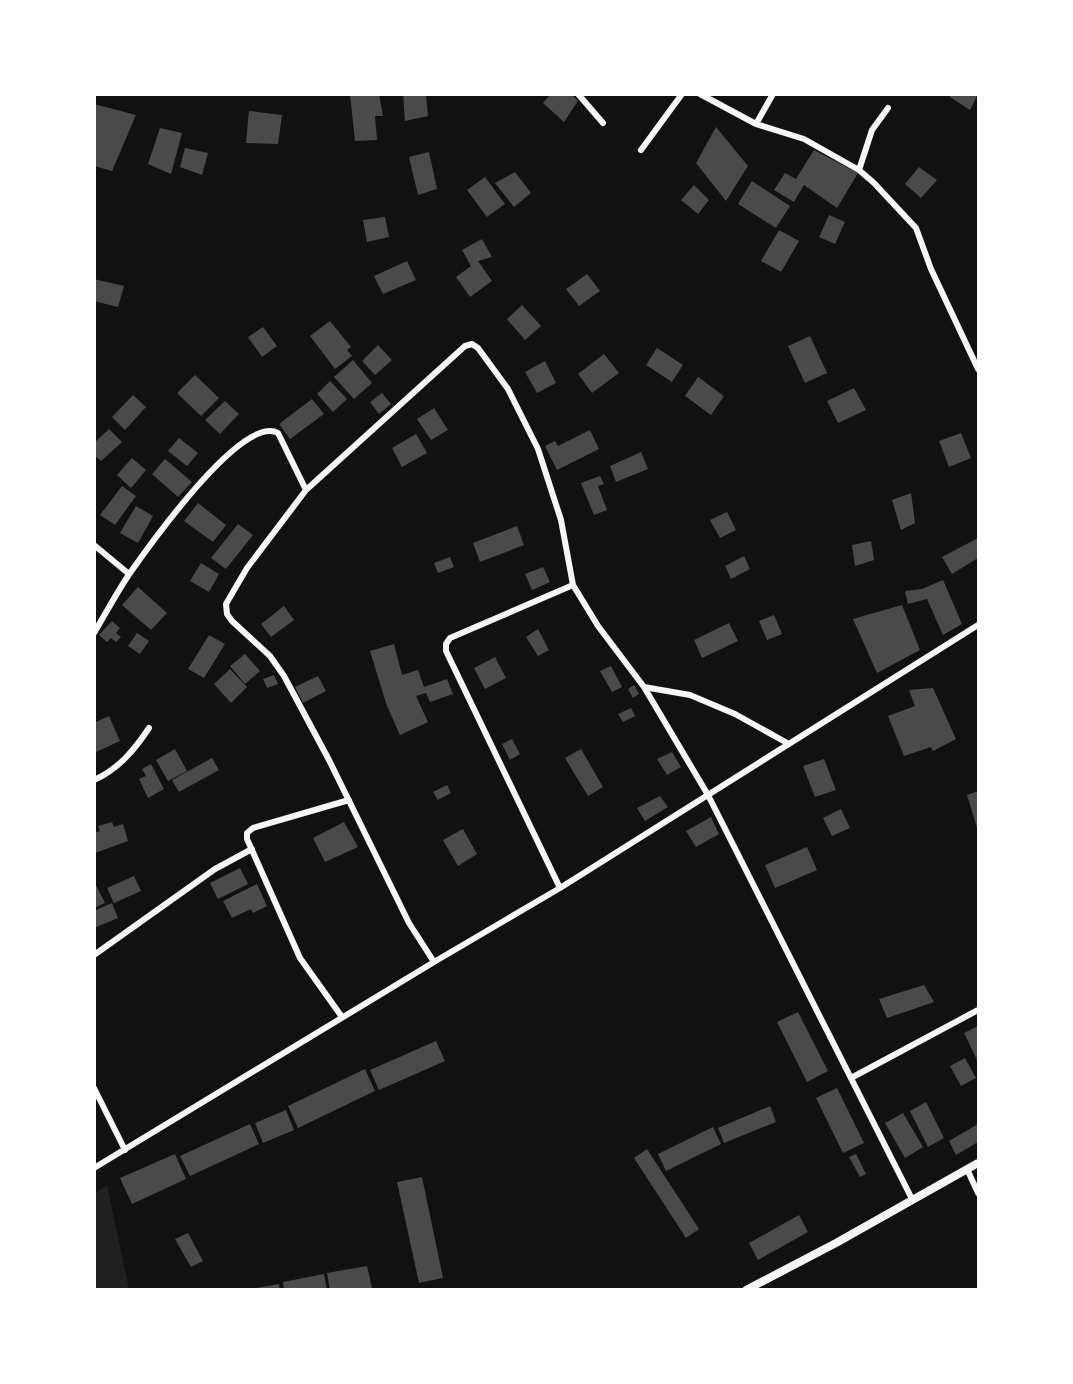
<svg xmlns="http://www.w3.org/2000/svg" width="1073" height="1384" viewBox="0 0 1073 1384" font-family="'Noto Sans',sans-serif">
	<style>
		.green { fill: #202020 }
		.building { fill: #4a4a4a }
		.lines { fill: none; stroke-linecap: round; stroke-linejoin: round }
		.minor { stroke: #f5f5f5; stroke-width: 6 }
		.tertiary { stroke: #f5f5f5; stroke-width: 8 }
	</style>
	<rect width="100%" height="100%" fill="#111"/>
	<path class="green" d="M107 1185 129 1289H95V1194Z"/>
	<path class="building" d="M350 94H379L383 116H375L377 140 355 141Z
		M403 94H426L428 116 405 121Z
		M551 94H571L578 101 564 122 543 103Z
		M951 94H978L970 110 950 97Z
		M94 104 136 115 112 171 94 166Z
		M249 111 282 115 278 144 246 143Z
		M716 127 748 166 726 201 696 163Z
		M160 128 182 133 171 174 148 164Z
		M185 148 208 153 202 175 180 167Z
		M814 150 858 173 837 208 804 185 794 202 774 190 785 173 796 179Z
		M429 152 437 189 418 195 409 157Z
		M919 167 937 180 921 198 905 184Z
		M515 172 531 193 514 207 495 183Z
		M485 177 505 204 487 217 467 190Z
		M752 181 790 206 776 228 738 204Z
		M694 185 709 200 698 214 681 200Z
		M829 215 845 222 835 244 819 237Z
		M385 217 389 237 367 242 363 220Z
		M779 230 799 241 781 272 761 261Z
		M482 239 492 257 478 261 492 281 470 297 456 277 471 266 462 250Z
		M407 261 416 280 383 294 374 276Z
		M587 274 600 291 579 306 566 289Z
		M94 279 124 286 118 307 94 301Z
		M522 305 541 326 525 340 507 319Z
		M330 321 351 347 347 350 352 356 335 369 310 336Z
		M263 327 277 346 262 357 248 337Z
		M810 336 827 373 805 383 788 346Z
		M378 345 392 360 375 375 362 361Z
		M657 348 683 365 672 382 646 365Z
		M604 354 619 373 592 393 578 374Z
		M353 360 372 383 354 399 334 377Z
		M545 361 556 383 537 393 525 372Z
		M195 375 219 398 201 416 177 393Z
		M698 377 724 396 711 415 685 396Z
		M330 381 347 399 333 412 317 394Z
		M854 388 866 410 838 423 827 401Z
		M382 393 391 404 379 414 370 402Z
		M133 395 146 407 125 430 112 417Z
		M312 399 324 414 290 439 279 424Z
		M225 401 239 414 220 434 205 420Z
		M434 408 448 430 431 440 417 419Z
		M109 429 122 442 101 461 94 455V443Z
		M590 430 599 449 557 470 545 446 555 441 558 446Z
		M961 433 971 458 949 467 939 441Z
		M416 434 427 453 402 467 392 448Z
		M179 438 198 453 187 466 168 451Z
		M641 452 648 469 616 482 610 466Z
		M132 458 146 470 131 488 117 475Z
		M165 459 192 482 178 497 152 474Z
		M600 476 604 484 598 486 607 510 594 515 581 483Z
		M122 486 136 496 115 525 100 515Z
		M911 493 915 523 901 530 892 500Z
		M198 503 226 525 213 542 184 521Z
		M136 506 153 516 138 543 120 533Z
		M727 512 736 530 720 538 710 520Z
		M238 524 253 535 226 569 211 558Z
		M517 526 524 545 480 562 473 543Z
		M978 538V558L952 574 942 557Z
		M871 541 874 560 855 566 852 545Z
		M744 556 750 569 731 579 725 566Z
		M450 557 454 567 438 573 434 563Z
		M201 563 219 574 209 592 190 581Z
		M543 567 550 582 532 590 525 574Z
		M943 580 962 624 943 635 927 599 908 604 905 591 922 589Z
		M138 587 167 613 151 630 122 605Z
		M902 605 920 650 877 673 853 619Z
		M284 606 294 620 271 637 261 624Z
		M774 615 782 634 767 640 759 621Z
		M112 621 120 628 116 633 121 637 116 642 111 638 107 642 99 635Z
		M729 623 738 641 702 658 694 640Z
		M538 629 549 650 538 656 526 637Z
		M137 633 149 641 140 654 128 646Z
		M209 635 225 644 204 678 188 669Z
		M394 644 402 675 418 670 424 687 447 679 453 694 430 702 426 693 416 696 428 722 400 735 387 706 370 651Z
		M245 654 260 671 245 684 230 666Z
		M495 657 506 678 485 689 474 668Z
		M611 666 622 687 612 692 600 671Z
		M230 669 247 687 231 703 214 684Z
		M274 675 278 684 267 688 263 679Z
		M318 676 326 691 303 703 295 687Z
		M634 685 639 694 633 698 628 689Z
		M933 688 956 739 933 751 931 747 904 756 888 716 915 706 909 690Z
		M631 708 635 716 623 722 618 714Z
		M109 716 120 741 96 752 94 723Z
		M512 739 520 754 510 760 502 744Z
		M175 749 187 771 168 781 156 760Z
		M581 749 603 787 588 796 565 758Z
		M672 752 681 767 667 775 657 759Z
		M212 758 219 770 179 792 172 780Z
		M824 759 836 790 815 797 803 766Z
		M151 764 164 789 148 798 139 779 146 776 142 769Z
		M447 785 451 793 438 800 433 792Z
		M978 791V831L967 795Z
		M660 796 668 807 645 821 637 808Z
		M841 809 850 828 832 836 823 818Z
		M711 817 719 834 696 847 686 831Z
		M112 822 114 827 123 824 128 841 95 853 94 833 100 831 98 826Z
		M344 822 358 847 325 862 313 838Z
		M463 829 477 854 458 866 443 840Z
		M807 847 817 870 775 888 765 865Z
		M240 868 248 884 218 899 210 883Z
		M134 876 141 891 114 903 107 888Z
		M94 881 105 903 94 908Z
		M257 884 267 906 253 913 251 909 232 918 223 901Z
		M112 903 118 918 94 928V911Z
		M924 985 934 1002 887 1018 879 999Z
		M798 1012 828 1071 807 1082 777 1022Z
		M978 1026V1062L964 1033Z
		M436 1041 445 1061 379 1090 370 1070Z
		M965 1058 976 1078 961 1086 950 1066Z
		M365 1069 375 1091 298 1128 288 1106Z
		M837 1088 864 1143 843 1153 816 1098Z
		M926 1102 944 1138 928 1147 910 1111Z
		M770 1106 776 1122 724 1143 718 1128Z
		M286 1110 294 1130 263 1143 255 1123Z
		M903 1113 923 1147 905 1158 885 1123Z
		M250 1124 259 1144 190 1176 180 1156Z
		M978 1124V1142L956 1155 949 1141Z
		M713 1127 721 1144 666 1171 658 1154Z
		M647 1149 699 1229 686 1238 634 1158Z
		M175 1154 186 1179 132 1204 120 1178Z
		M856 1154 866 1174 860 1177 849 1157Z
		M422 1177 443 1278 419 1283 397 1182Z
		M799 1215 808 1232 758 1260 749 1243Z
		M188 1233 203 1261 191 1267 175 1239Z
		M367 1266 372 1288 330 1290 327 1273Z
		M324 1274 327 1290H284L283 1282Z
		M279 1284 280 1290H256V1288Z"/>
	<g class="lines">
		<path class="minor" d="M578 94 603 123
			M700 94 756 124 804 139 859 170 874 183 916 228 931 269 978 369
			M756 124 773 94
			M641 150 682 94
			M859 170 872 130 888 108
			M94 545 129 574
			M94 633C106 613 117 592 130 573 149 546 243 413 278 433L306 490
			M644 687 690 695 735 714 789 744
			M94 780C119 769 135 749 149 728
			M560 888 446 651V644L450 638 573 585
			M94 955 215 869 252 849
			M434 962 409 923 329 760 284 676 270 656 232 621 227 614 226 604 247 568 306 490 465 346 472 344 478 348 508 389 538 449 561 520 573 585 598 626 644 687 708 795 912 1199
			M342 1017 300 958 247 839V833L253 828 349 800
			M851 1078 978 1010
			M94 1088 125 1150
			M94 1168 434 962 560 888 978 625
			M967 1169 978 1193"/>
		<path class="tertiary" d="M746 1290 836 1243 978 1163"/>
	</g>
	<rect width="1073" height="1384" fill="none" stroke="#ffffff" stroke-width="192"/>
</svg>
